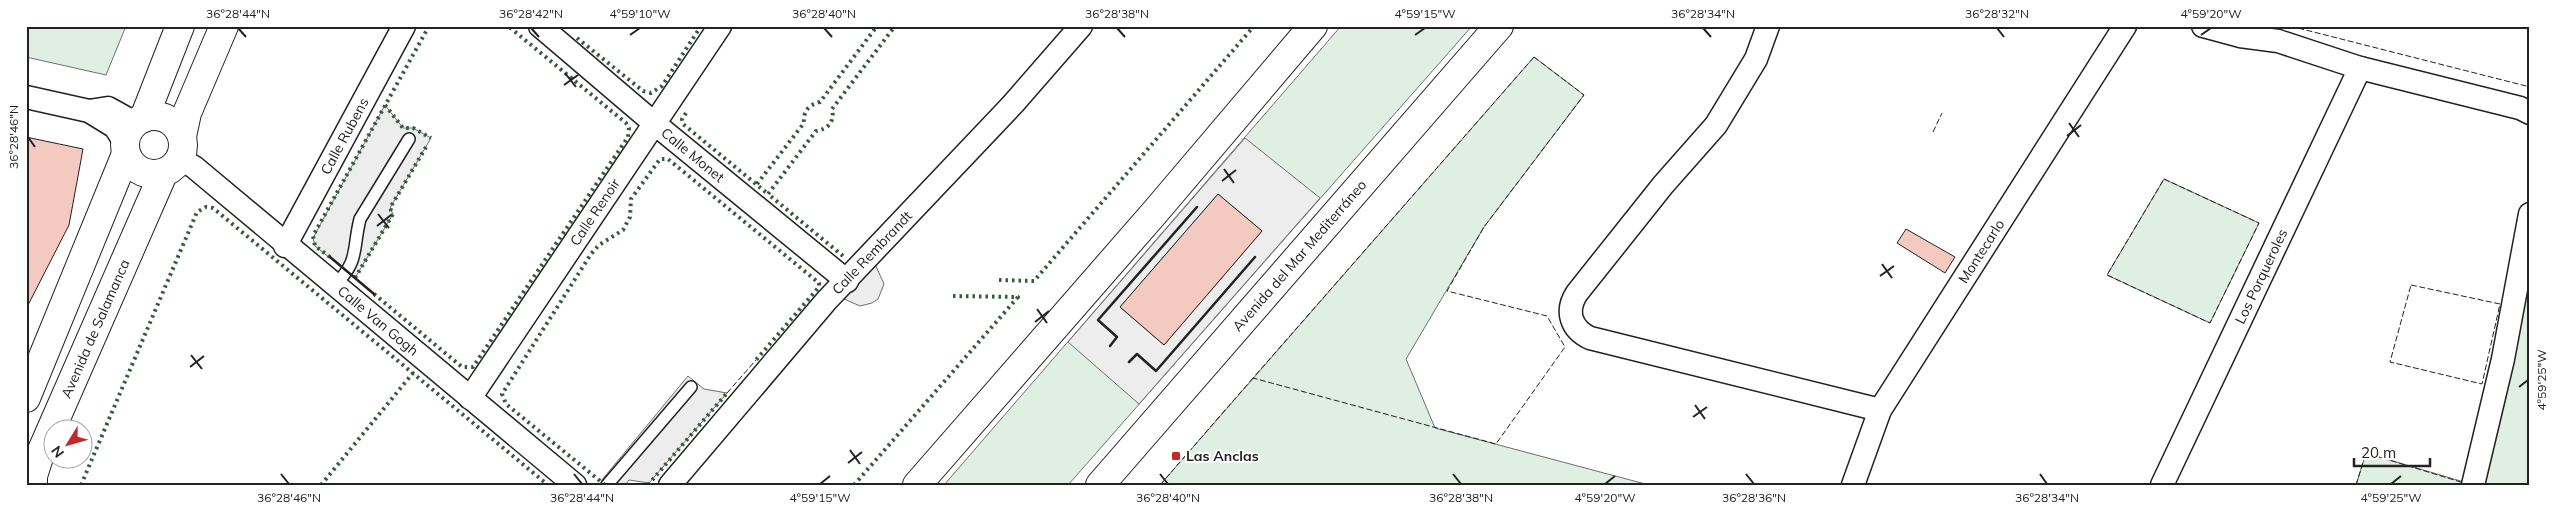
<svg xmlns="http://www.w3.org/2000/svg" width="2556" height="511" viewBox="0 0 2556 511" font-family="Mulish,sans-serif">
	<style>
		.green { fill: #e0efe3; stroke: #6f6f6f }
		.parking { fill: #ededed; stroke: #6f6f6f; fill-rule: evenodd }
		.building { fill: #f3c9c0; stroke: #222 }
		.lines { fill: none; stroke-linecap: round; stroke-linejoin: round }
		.lane-casing { stroke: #222; stroke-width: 14 }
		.street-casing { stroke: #222; stroke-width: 25 }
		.secondary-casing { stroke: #222; stroke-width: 30 }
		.lane { stroke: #fff; stroke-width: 11 }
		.street { stroke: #fff; stroke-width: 22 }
		.secondary { stroke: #fff; stroke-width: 28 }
		.hedge { stroke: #2f5e38; stroke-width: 4; stroke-dasharray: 2.5 4; stroke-linecap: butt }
		.fence { stroke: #222; stroke-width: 1; stroke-dasharray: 6 2.5; stroke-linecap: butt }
		.wall { stroke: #222; stroke-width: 2.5 }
		.ticks { fill: none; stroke: #222; stroke-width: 2 }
		.poi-dot { fill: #c62828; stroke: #fff; stroke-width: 2 }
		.labels { text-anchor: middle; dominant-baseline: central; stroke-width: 4; stroke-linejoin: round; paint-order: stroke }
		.street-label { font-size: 14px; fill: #222; stroke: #fff }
		.poi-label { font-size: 14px; font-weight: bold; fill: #222; stroke: #fff; text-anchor: start }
		.neatline { fill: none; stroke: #222; stroke-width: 2 }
		.ticks-label { font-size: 12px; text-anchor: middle; fill: #222 }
	</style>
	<rect width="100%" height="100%" fill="#fff"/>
	<path class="green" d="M26 26H126L106 75 26 57Z
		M1341 26H1472L1068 485H944Z
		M1534 57 1584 95 1484 227 1406 359 1435 428 1649 485H1160Z
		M2164 179 2259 223 2210 323 2107 275Z
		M2530 268V485H2484Z
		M2366 453 2464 482 2463 485H2356Z"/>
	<path class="parking" d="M385 105 403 128H413L431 138 390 208 393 214 355 278 315 246 313 238Z
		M1245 138 1320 198 1139 404 1068 342ZM1218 194 1262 231 1164 345 1120 307Z
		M875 264 884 284 878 299 872 303 860 306 844 299Z
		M688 376 704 389 727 393 649 483 629 480 625 485H605L601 481Z"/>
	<path class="building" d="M26 137 83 149 69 225 26 309Z
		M1218 194 1262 231 1164 345 1120 307Z
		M1906 229 1955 257 1945 273 1897 243Z"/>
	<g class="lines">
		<g class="lane-casing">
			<path id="lane" d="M334 286C360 260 352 251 360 219L409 139
				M607 485 691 387"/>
		</g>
		<g class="street-casing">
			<g id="street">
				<path id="s1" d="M540 26 655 124 847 281"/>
				<path d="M1768 26 1756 59 1716 125 1663 185 1577 293C1565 311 1571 329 1590 338L1880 410"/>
				<path d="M2203 26 2240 36 2278 41 2360 68 2520 108 2530 113"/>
				<path d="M26 97 89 111"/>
				<path d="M125 143 115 127 89 111 108 108 135 123"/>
				<path id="s2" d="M180 159 194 167 575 485"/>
				<path id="s3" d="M285 246 404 26"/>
				<path id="s4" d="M470 398 720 26"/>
				<path id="s5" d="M670 485 827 300 1013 104 1081 26"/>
				<path id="s6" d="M1853 485 1880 410 2125 26"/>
				<path id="s7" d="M2162 485 2360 68"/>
				<path d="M2473 485 2503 359 2530 214"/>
			</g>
		</g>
		<g class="secondary-casing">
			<g id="secondary">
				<circle cx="154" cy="145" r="29"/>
				<path d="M144 118 180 26"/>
				<path d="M182 136 187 113 224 26"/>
				<path d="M26 398 126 154"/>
				<path id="s8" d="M33 485V476L39 457 163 174"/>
				<path d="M917 485 1156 211 1313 26"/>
				<path id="s9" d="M1100 485 1499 26"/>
			</g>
		</g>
		<use href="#lane" class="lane"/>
		<use href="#street" class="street"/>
		<use href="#secondary" class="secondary"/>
		<path class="hedge" d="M577 38 643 91 651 93 662 86 701 26
			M385 105 403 128H413L431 138
			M686 113 682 119 683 124 768 194
			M757 184 804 123C803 112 808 105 820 102L877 26
			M843 256 768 194 816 131C828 129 835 122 832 109L895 26
			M330 257 315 246 313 236 429 26
			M355 278 393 214 390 208 426 147
			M999 280 1034 281 1254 26
			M374 294 462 367H473L628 137 629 128 626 123 508 26
			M81 485 197 212 206 207 213 208 548 485
			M321 485 413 373
			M605 485 506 404 502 394 591 254 599 245 623 230 630 217 631 199 660 159H668L819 283V287L756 360
			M648 485 727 393
			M854 485 1018 297 950 296"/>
		<path class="fence" d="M2290 26 2530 87
			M1534 57 1584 95 1484 227 1447 291 1547 316 1565 347 1496 444 1253 378Z
			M1933 132 1942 113
			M2164 179 2259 223 2210 323 2107 275Z
			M2411 285 2500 304 2482 384 2390 362Z
			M727 393 756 360
			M1160 485 1253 378
			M2356 485 2366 453 2464 483"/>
		<path class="wall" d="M330 257 374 294
			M1110 346 1117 337 1098 320 1197 207
			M1129 362 1137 354 1156 371 1255 257"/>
	</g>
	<path class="ticks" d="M238 28 246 37M531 28 539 37M824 28 832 37M1117 28 1125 37M1703 28 1711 37M1997 28 2004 37M630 35 640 28M1415 35 1425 28M2201 35 2211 28M565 73 576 87M564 85 578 75M2069 123 2079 137M2067 136 2081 125M28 137 35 147M1224 169 1234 183M1222 181 1236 170M378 214 389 228M377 226 391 215M1882 264 1892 278M1880 276 1894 266M1037 309 1047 323M1035 322 1049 311M191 355 202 369M190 367 204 356M2519 387 2528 380M1695 405 1705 419M1693 417 1707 407M850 450 860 464M848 463 862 452M281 474 289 484M574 474 582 484M1160 474 1168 484M1453 474 1461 484M1746 474 1754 484M2040 474 2047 484M820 484 830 476M1605 484 1615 476M2391 484 2401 476"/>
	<rect class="poi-dot" x="1171" y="451" width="10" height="10" rx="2.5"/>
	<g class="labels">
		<g class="street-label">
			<text stroke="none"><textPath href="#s3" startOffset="125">Calle Rubens</textPath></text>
			<text stroke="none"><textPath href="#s1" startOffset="200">Calle Monet</textPath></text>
			<text stroke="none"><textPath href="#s4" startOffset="224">Calle Renoir</textPath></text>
			<text stroke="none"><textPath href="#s5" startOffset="308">Calle Rembrandt</textPath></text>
			<text stroke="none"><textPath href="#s6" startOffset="268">Montecarlo</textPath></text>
			<text stroke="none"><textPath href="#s9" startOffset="304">Avenida del Mar Mediterráneo</textPath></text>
			<text stroke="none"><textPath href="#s7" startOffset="231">Los Porqueroles</textPath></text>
			<text stroke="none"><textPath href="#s2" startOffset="256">Calle Van Gogh</textPath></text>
			<text stroke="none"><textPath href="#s8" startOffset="169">Avenida de Salamanca</textPath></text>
		</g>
		<g class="poi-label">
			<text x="1186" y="456">Las Anclas</text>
		</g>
	</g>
	<rect width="2556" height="511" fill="none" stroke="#ffffff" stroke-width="55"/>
	<g transform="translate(68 444) rotate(233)"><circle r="24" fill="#ffffff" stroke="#a7a7a7"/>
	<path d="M0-4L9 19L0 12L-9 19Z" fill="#c62828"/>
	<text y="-8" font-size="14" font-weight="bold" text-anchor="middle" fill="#222222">N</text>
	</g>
	<path d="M2354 458v8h76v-8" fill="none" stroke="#222222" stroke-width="2.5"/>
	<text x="2361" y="458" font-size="15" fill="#222222" stroke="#ffffff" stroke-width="4" paint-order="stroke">20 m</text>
	<rect x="28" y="28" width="2500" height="456" class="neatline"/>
	<g class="ticks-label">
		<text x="238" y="18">36°28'44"N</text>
		<text x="531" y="18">36°28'42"N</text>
		<text x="640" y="18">4°59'10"W</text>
		<text x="824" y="18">36°28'40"N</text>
		<text x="1117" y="18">36°28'38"N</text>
		<text x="1425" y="18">4°59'15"W</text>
		<text x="1703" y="18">36°28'34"N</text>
		<text x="1997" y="18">36°28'32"N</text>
		<text x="2211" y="18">4°59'20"W</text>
		<text transform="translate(14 137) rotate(-90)" y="4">36°28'46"N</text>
		<text transform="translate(2542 380) rotate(-90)" y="4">4°59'25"W</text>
		<text x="289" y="502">36°28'46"N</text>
		<text x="582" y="502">36°28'44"N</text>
		<text x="820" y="502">4°59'15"W</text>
		<text x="1168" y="502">36°28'40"N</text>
		<text x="1461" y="502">36°28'38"N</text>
		<text x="1605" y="502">4°59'20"W</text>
		<text x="1754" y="502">36°28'36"N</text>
		<text x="2047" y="502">36°28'34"N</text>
		<text x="2391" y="502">4°59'25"W</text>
	</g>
</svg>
